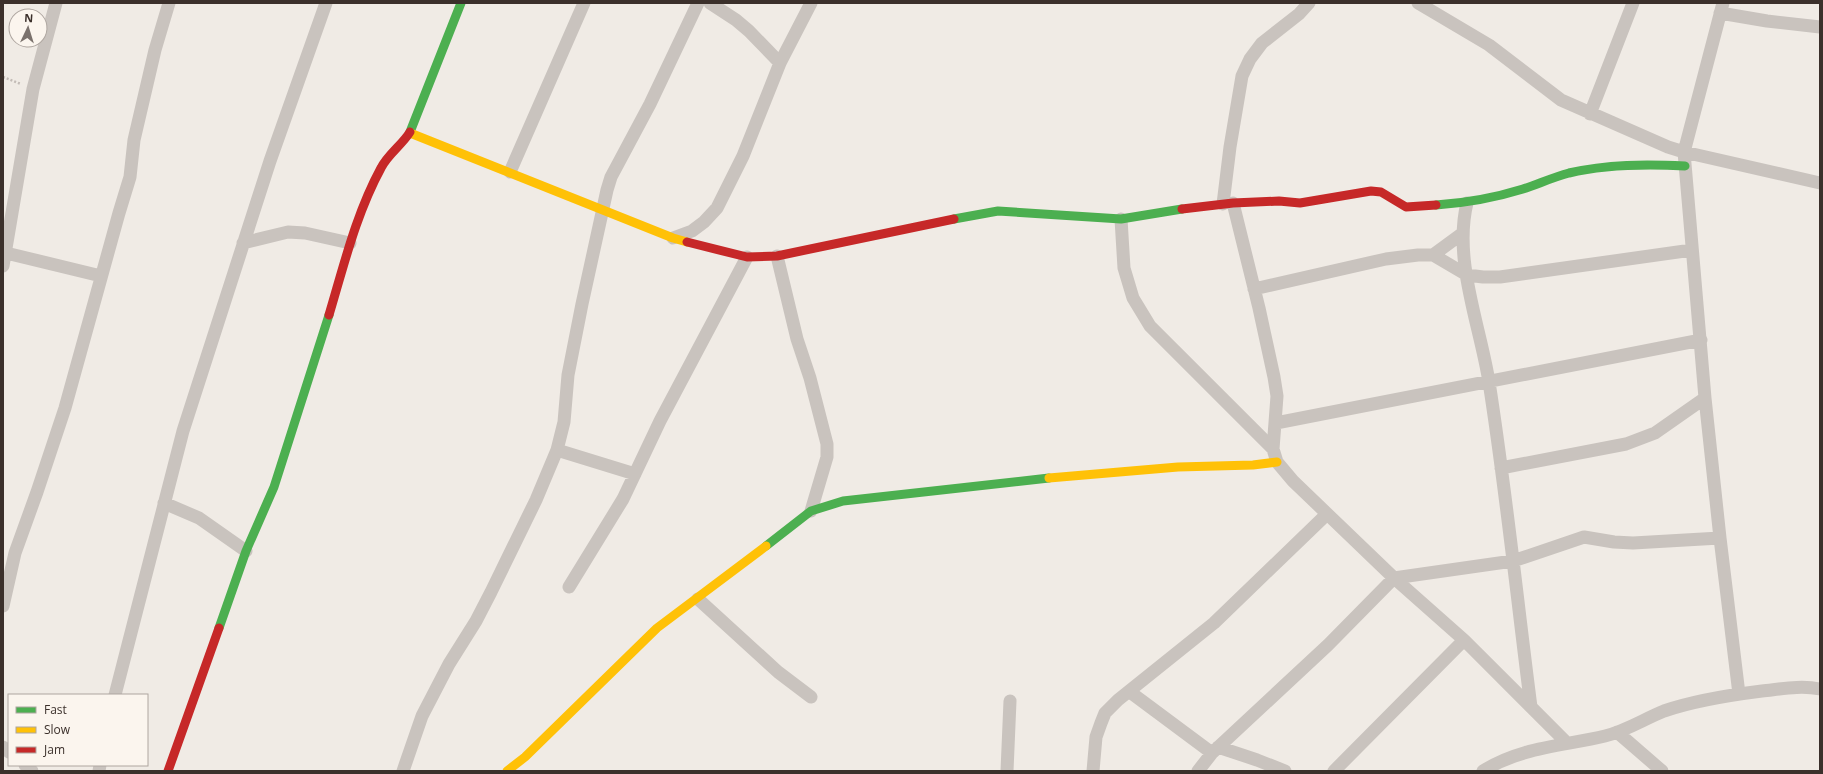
<svg xmlns="http://www.w3.org/2000/svg" width="1823" height="774" viewBox="0 0 1823 774" font-family="'Open Sans',sans-serif">
	<style>
		.lines { fill: none; stroke-linecap: round; stroke-linejoin: round }
		.path { stroke: #c2bbb6; stroke-width: 2.5; stroke-dasharray: 2 2; stroke-linecap: butt }
		.street { stroke: #c9c3be; stroke-width: 13 }
		.fast { stroke: #4caf50; stroke-width: 9 }
		.slow { stroke: #ffc107; stroke-width: 9 }
		.jam { stroke: #c62828; stroke-width: 9 }
	</style>
	<rect width="100%" height="100%" fill="#f0ebe5"/>
	<g class="lines">
		<path class="path" d="M3 77 21 84"/>
		<path class="street" d="M710 3 736 20 749 31 780 63
			M1418 3 1489 45 1561 100 1668 147 1684 152 1820 183
			M1723 3 1684 152 1705 398 1720 538 1739 694
			M1720 13 1767 21 1820 27
			M1590 114 1633 3
			M510 172 584 3
			M1233 203 1259 308 1274 377 1277 396 1273 449
			M1467 203C1453 260 1480 325 1489 382 1506 490 1517 599 1531 707
			M1223 204 1230 147 1242 76 1250 59 1262 43 1299 14 1309 3
			M1121 219 1124 268 1133 298 1150 326 1273 449 1277 462 1293 481 1394 578 1464 640 1567 743
			M673 238 692 231 704 222 717 208 743 156 780 63 811 3
			M243 243 288 232 305 233 350 243
			M6 253 101 276
			M1433 255 1463 233
			M777 256 797 339 810 378 827 444V457L811 511
			M3 266 33 89 56 3
			M1254 289 1386 259 1418 255H1433L1467 275 1483 277H1500L1692 250
			M1276 423 1701 340
			M557 450 635 474
			M1501 468 1626 444 1655 433 1705 398
			M164 503 199 518 246 551
			M569 587 623 499 660 421 747 257
			M698 599 778 672 811 697
			M3 606 15 553 37 492 65 408 119 213 130 177 134 140 155 50 169 3
			M1130 692 1212 753
			M115 695 183 431 270 161 326 3
			M1617 732 1662 771
			M3 747 9 752
			M1218 747 1257 760 1285 771
			M25 765 32 771
			M99 771 100 765
			M403 771 422 716 449 664 476 621 491 592 536 500 557 450 564 422 568 375 582 304 607 190 611 177 650 104 698 3
			M1007 771 1010 701
			M1093 771 1096 737 1101 723 1105 713 1118 700 1214 623 1327 514
			M1198 771 1212 753 1328 645 1394 578 1513 561 1584 537 1614 542 1633 543 1720 538
			M1334 771 1464 640
			M1483 771C1521 747 1563 746 1605 736 1626 731 1644 719 1664 711 1696 700 1730 695 1762 691 1781 689 1801 685 1820 689"/>
		<path class="fast" d="M410 132 461 3
			M1436 205C1466 203 1494 198 1523 189 1538 184 1554 177 1569 173 1607 164 1646 164 1685 166
			M954 219 998 211 1121 219 1182 209
			M766 546 811 511 843 501 1049 478
			M219 628 246 551 274 487 329 315"/>
		<path class="slow" d="M410 133 673 238 687 242
			M1049 478 1178 467 1253 465 1277 462
			M507 771 525 757 657 628 766 546"/>
		<path class="jam" d="M1182 209 1233 203 1279 201 1300 203 1371 191 1381 192 1406 207 1436 205
			M687 242 747 257 777 256 954 219
			M329 315C344 265 356 214 381 168 388 154 402 145 410 132
			M168 771 219 628"/>
	</g>
	<rect width="1823" height="774" fill="none" stroke="#3b302b" stroke-width="8"/>
	<rect x="8" y="694" width="140" height="72" fill="#fbf5ee" stroke="#aea6a0"/>
	<rect x="16" y="707" width="20" height="6" fill="#4caf50" stroke="#aea6a0"/>
	<text x="44" y="714" font-size="12" fill="#3b302b">Fast</text>
	<rect x="16" y="727" width="20" height="6" fill="#ffc107" stroke="#aea6a0"/>
	<text x="44" y="734" font-size="12" fill="#3b302b">Slow</text>
	<rect x="16" y="747" width="20" height="6" fill="#c62828" stroke="#aea6a0"/>
	<text x="44" y="754" font-size="12" fill="#3b302b">Jam</text>
	<g transform="translate(28 28) rotate(4)"><circle r="19" fill="#fbf5ee" stroke="#aea6a0"/>
	<path d="M0-3L7 15L0 10L-7 15Z" fill="#7a716c"/>
	<text y="-6" font-size="11" font-weight="bold" text-anchor="middle" fill="#3b302b">N</text>
	</g>
</svg>
